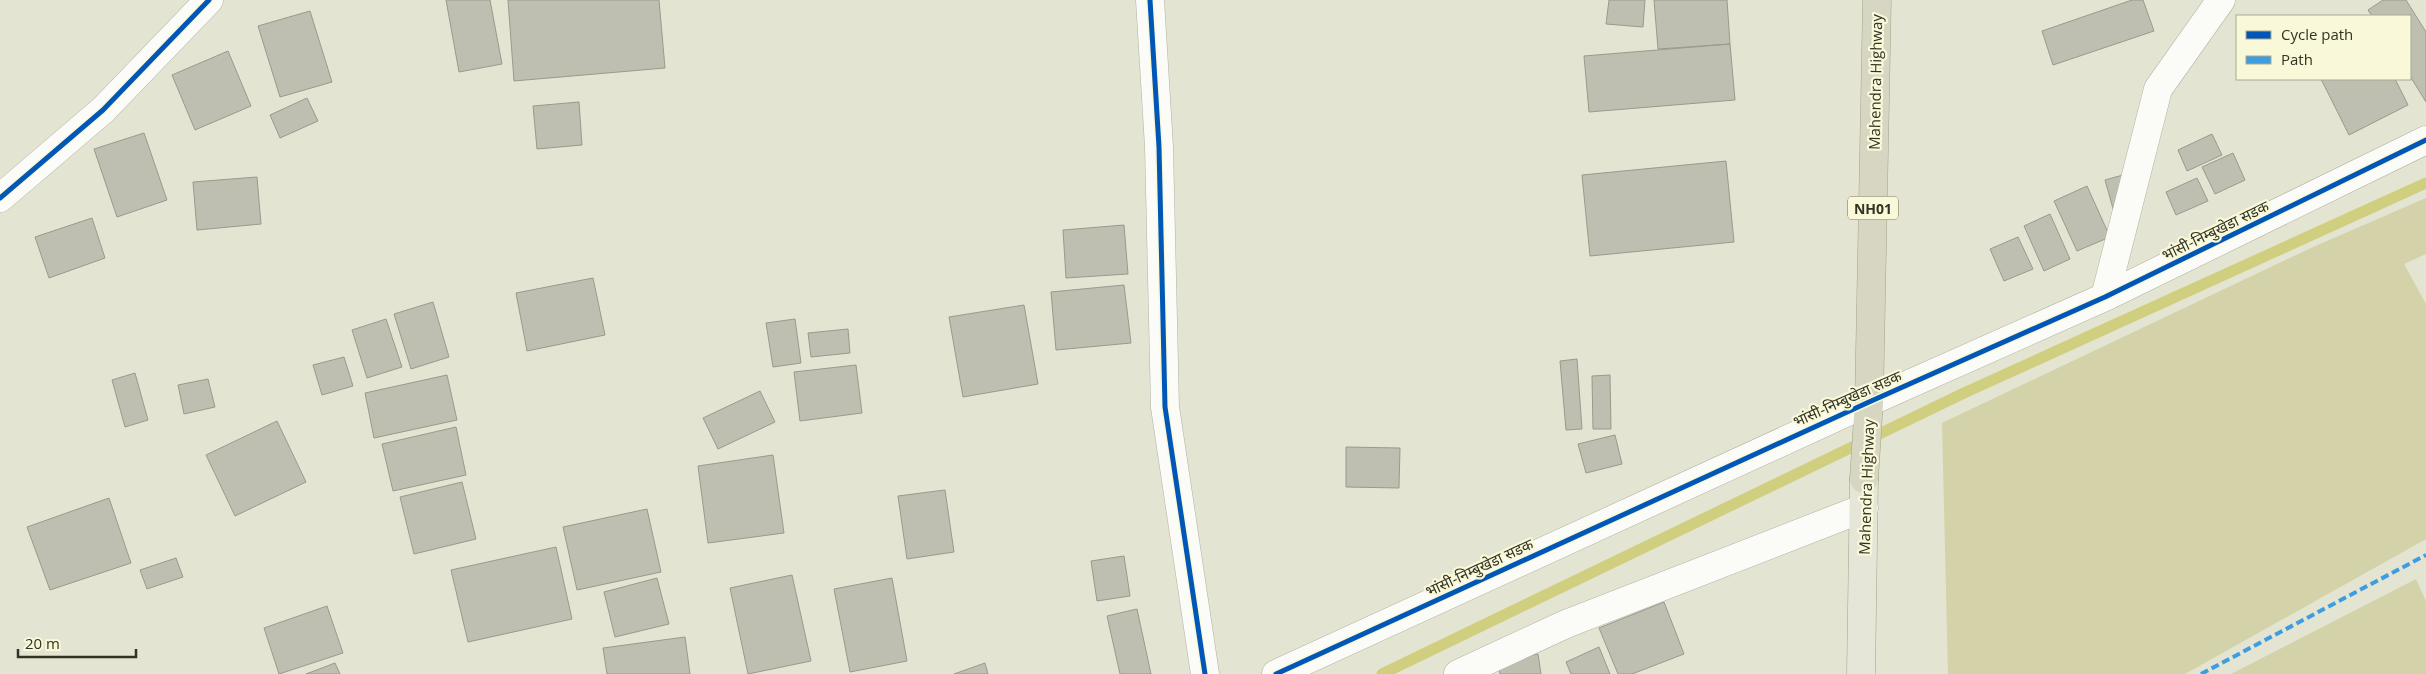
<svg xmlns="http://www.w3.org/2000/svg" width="2426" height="674" viewBox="0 0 2426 674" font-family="'Open Sans','Noto Sans Devanagari',sans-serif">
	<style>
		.green { fill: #d3d2a8 }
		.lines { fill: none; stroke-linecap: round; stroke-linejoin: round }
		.stream { stroke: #d0ce7f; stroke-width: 11 }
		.building { fill: #bfbfb1; stroke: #9a998c }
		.street-casing { stroke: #b2b2a4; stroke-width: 29 }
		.primary-casing { stroke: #a4a489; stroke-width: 29 }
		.highway-casing { stroke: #a4a489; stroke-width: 29 }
		.street { stroke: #fbfbf8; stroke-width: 28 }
		.primary { stroke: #e5e5d8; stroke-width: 28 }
		.highway { stroke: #d6d6c3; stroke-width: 28 }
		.quiet { stroke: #3e9de0; stroke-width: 4; stroke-dasharray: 8 4; stroke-linecap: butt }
		.cycleway-casing { stroke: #f9f8d8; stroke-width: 8 }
		.cycleway { stroke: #0057b8; stroke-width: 5 }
		.labels { text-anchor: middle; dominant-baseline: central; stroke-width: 4.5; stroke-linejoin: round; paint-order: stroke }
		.shield { fill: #f9f8d8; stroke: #6e6d5b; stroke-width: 1 }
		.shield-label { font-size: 14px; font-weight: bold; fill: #323225 }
		.street-label { font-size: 15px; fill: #323225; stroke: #f9f8d8 }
	</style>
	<rect width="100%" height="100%" fill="#e4e4d2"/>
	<path class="green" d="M2426 198V254L2404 264 2426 304V539L2185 674H1948L1942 423 2313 247Z
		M2416 579 2426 601V674H2231Z"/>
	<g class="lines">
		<path class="stream" d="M1382 674 1964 393 2426 183"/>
	</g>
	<path class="building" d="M446 0H490L502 64 459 72Z
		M508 0H659L665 68 514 81Z
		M1609 0H1645L1643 27 1606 24Z
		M1654 0H1727L1730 44 1658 49Z
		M2132 0H2143L2154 31 2053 65 2042 31Z
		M2383 0H2406L2426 32V102L2410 76V16H2372L2368 10Z
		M310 11 332 82 280 97 258 26Z
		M1730 44 1735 100 1589 112 1584 56Z
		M228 51 251 106 195 130 172 75Z
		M2321 79H2395L2408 105 2349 135Z
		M307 98 318 121 280 138 270 115Z
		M579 102 582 145 537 149 533 106Z
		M144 133 167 200 117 217 94 149Z
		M2212 134 2222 155 2187 171 2178 150Z
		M2233 153 2245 180 2215 194 2202 167Z
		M1726 161 1734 242 1590 256 1582 175Z
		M2130 173 2114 212 2105 180Z
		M257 177 261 224 197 230 193 182Z
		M2197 178 2208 201 2176 215 2166 192Z
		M2087 186 2110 237 2077 251 2054 201Z
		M2050 214 2070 259 2044 271 2024 226Z
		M92 218 105 258 49 278 35 237Z
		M1124 225 1128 274 1066 278 1063 230Z
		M2018 237 2033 269 2004 281 1990 249Z
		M593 278 605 335 527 351 516 293Z
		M1124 285 1131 343 1056 350 1051 292Z
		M433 302 449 357 411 369 394 314Z
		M1024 305 1038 384 963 397 949 317Z
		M386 319 402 367 367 378 352 330Z
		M795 319 801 363 773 367 766 323Z
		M848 329 850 353 811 357 808 333Z
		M344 357 353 386 322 395 313 365Z
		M1577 359 1582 429 1566 430 1560 361Z
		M856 365 862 413 800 421 794 372Z
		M135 373 148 420 125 427 112 380Z
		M447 375 457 420 374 438 365 393Z
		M1610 375 1611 429H1593L1592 376Z
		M208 379 215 407 184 414 178 385Z
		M760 391 775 422 718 449 703 418Z
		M277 421 306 482 235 516 206 455Z
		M456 427 466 475 393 491 382 444Z
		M1615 435 1622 464 1586 473 1578 444Z
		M1346 447 1400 448 1399 488 1346 487Z
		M773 455 784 533 708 543 698 466Z
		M462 482 476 539 414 554 400 497Z
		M945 490 954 552 907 559 898 496Z
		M109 498 131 563 50 590 27 527Z
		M647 509 661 572 577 590 563 527Z
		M556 547 572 619 468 642 451 570Z
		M1124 556 1130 596 1097 601 1091 561Z
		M176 558 183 577 147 589 140 570Z
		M792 575 811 661 748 674 730 588Z
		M657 578 669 624 615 637 604 592Z
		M892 578 907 661 850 672 834 589Z
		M1664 602 1684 654 1632 674H1618L1599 628Z
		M327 606 343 653 279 674 264 628Z
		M1137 609 1151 674H1120L1107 616Z
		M685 637 690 674H607L603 648Z
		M1599 647 1610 674H1571L1566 662Z
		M1538 654 1541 674H1500L1497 660Z
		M335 663 340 674H306Z
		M985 663 988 674H954Z"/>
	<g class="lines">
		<g class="street-casing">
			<path id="street" d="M1150 0 1159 147 1165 407 1205 674
				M0 198 103 110 209 0
				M2105 297 2158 89 2221 0
				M1276 674 1869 402 2105 297 2426 140
				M1458 674 1566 624 1864 508"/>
		</g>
		<g class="primary-casing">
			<path id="primary" d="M1861 674 1864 479"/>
		</g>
		<g class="highway-casing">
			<path id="highway" d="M1864 479 1869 402 1877 0"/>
		</g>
		<use href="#street" class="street"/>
		<use href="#primary" class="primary"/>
		<use href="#highway" class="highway"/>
		<path class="quiet" d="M2201 674 2426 555"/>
		<g class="cycleway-casing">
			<path id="cycleway" d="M1150 0 1159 147 1165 407 1205 674
				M0 198 103 110 209 0
				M1276 674 1869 402 2105 297 2426 140"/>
		</g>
		<use href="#cycleway" class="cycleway"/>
	</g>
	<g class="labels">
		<rect class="shield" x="1848" y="196.5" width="50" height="23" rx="4"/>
		<g class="shield-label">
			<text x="1873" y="208">NH01</text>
		</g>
		<g class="street-label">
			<text transform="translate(1875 82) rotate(-89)">Mahendra Highway</text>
			<text transform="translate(2215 230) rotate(-26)">भांसी-निम्बुखेडा सडक</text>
			<text transform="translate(1847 398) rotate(-24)">भांसी-निम्बुखेडा सडक</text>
			<text transform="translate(1866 487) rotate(-88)">Mahendra Highway</text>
			<text transform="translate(1479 567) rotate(-25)">भांसी-निम्बुखेडा सडक</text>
		</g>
	</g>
	<rect x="2236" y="15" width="175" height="65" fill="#f9f8d8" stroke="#a9a990"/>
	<rect x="2246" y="31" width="25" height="8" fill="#0057b8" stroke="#a9a990"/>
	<text x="2281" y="40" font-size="15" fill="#323225">Cycle path</text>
	<rect x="2246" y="56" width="25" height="8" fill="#3e9de0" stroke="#a9a990"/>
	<text x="2281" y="65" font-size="15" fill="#323225">Path</text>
	<path d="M18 649v8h118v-8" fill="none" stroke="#323225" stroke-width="2.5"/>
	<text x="25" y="649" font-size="15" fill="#323225" stroke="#f9f8d8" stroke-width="4" paint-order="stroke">20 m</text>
</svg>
